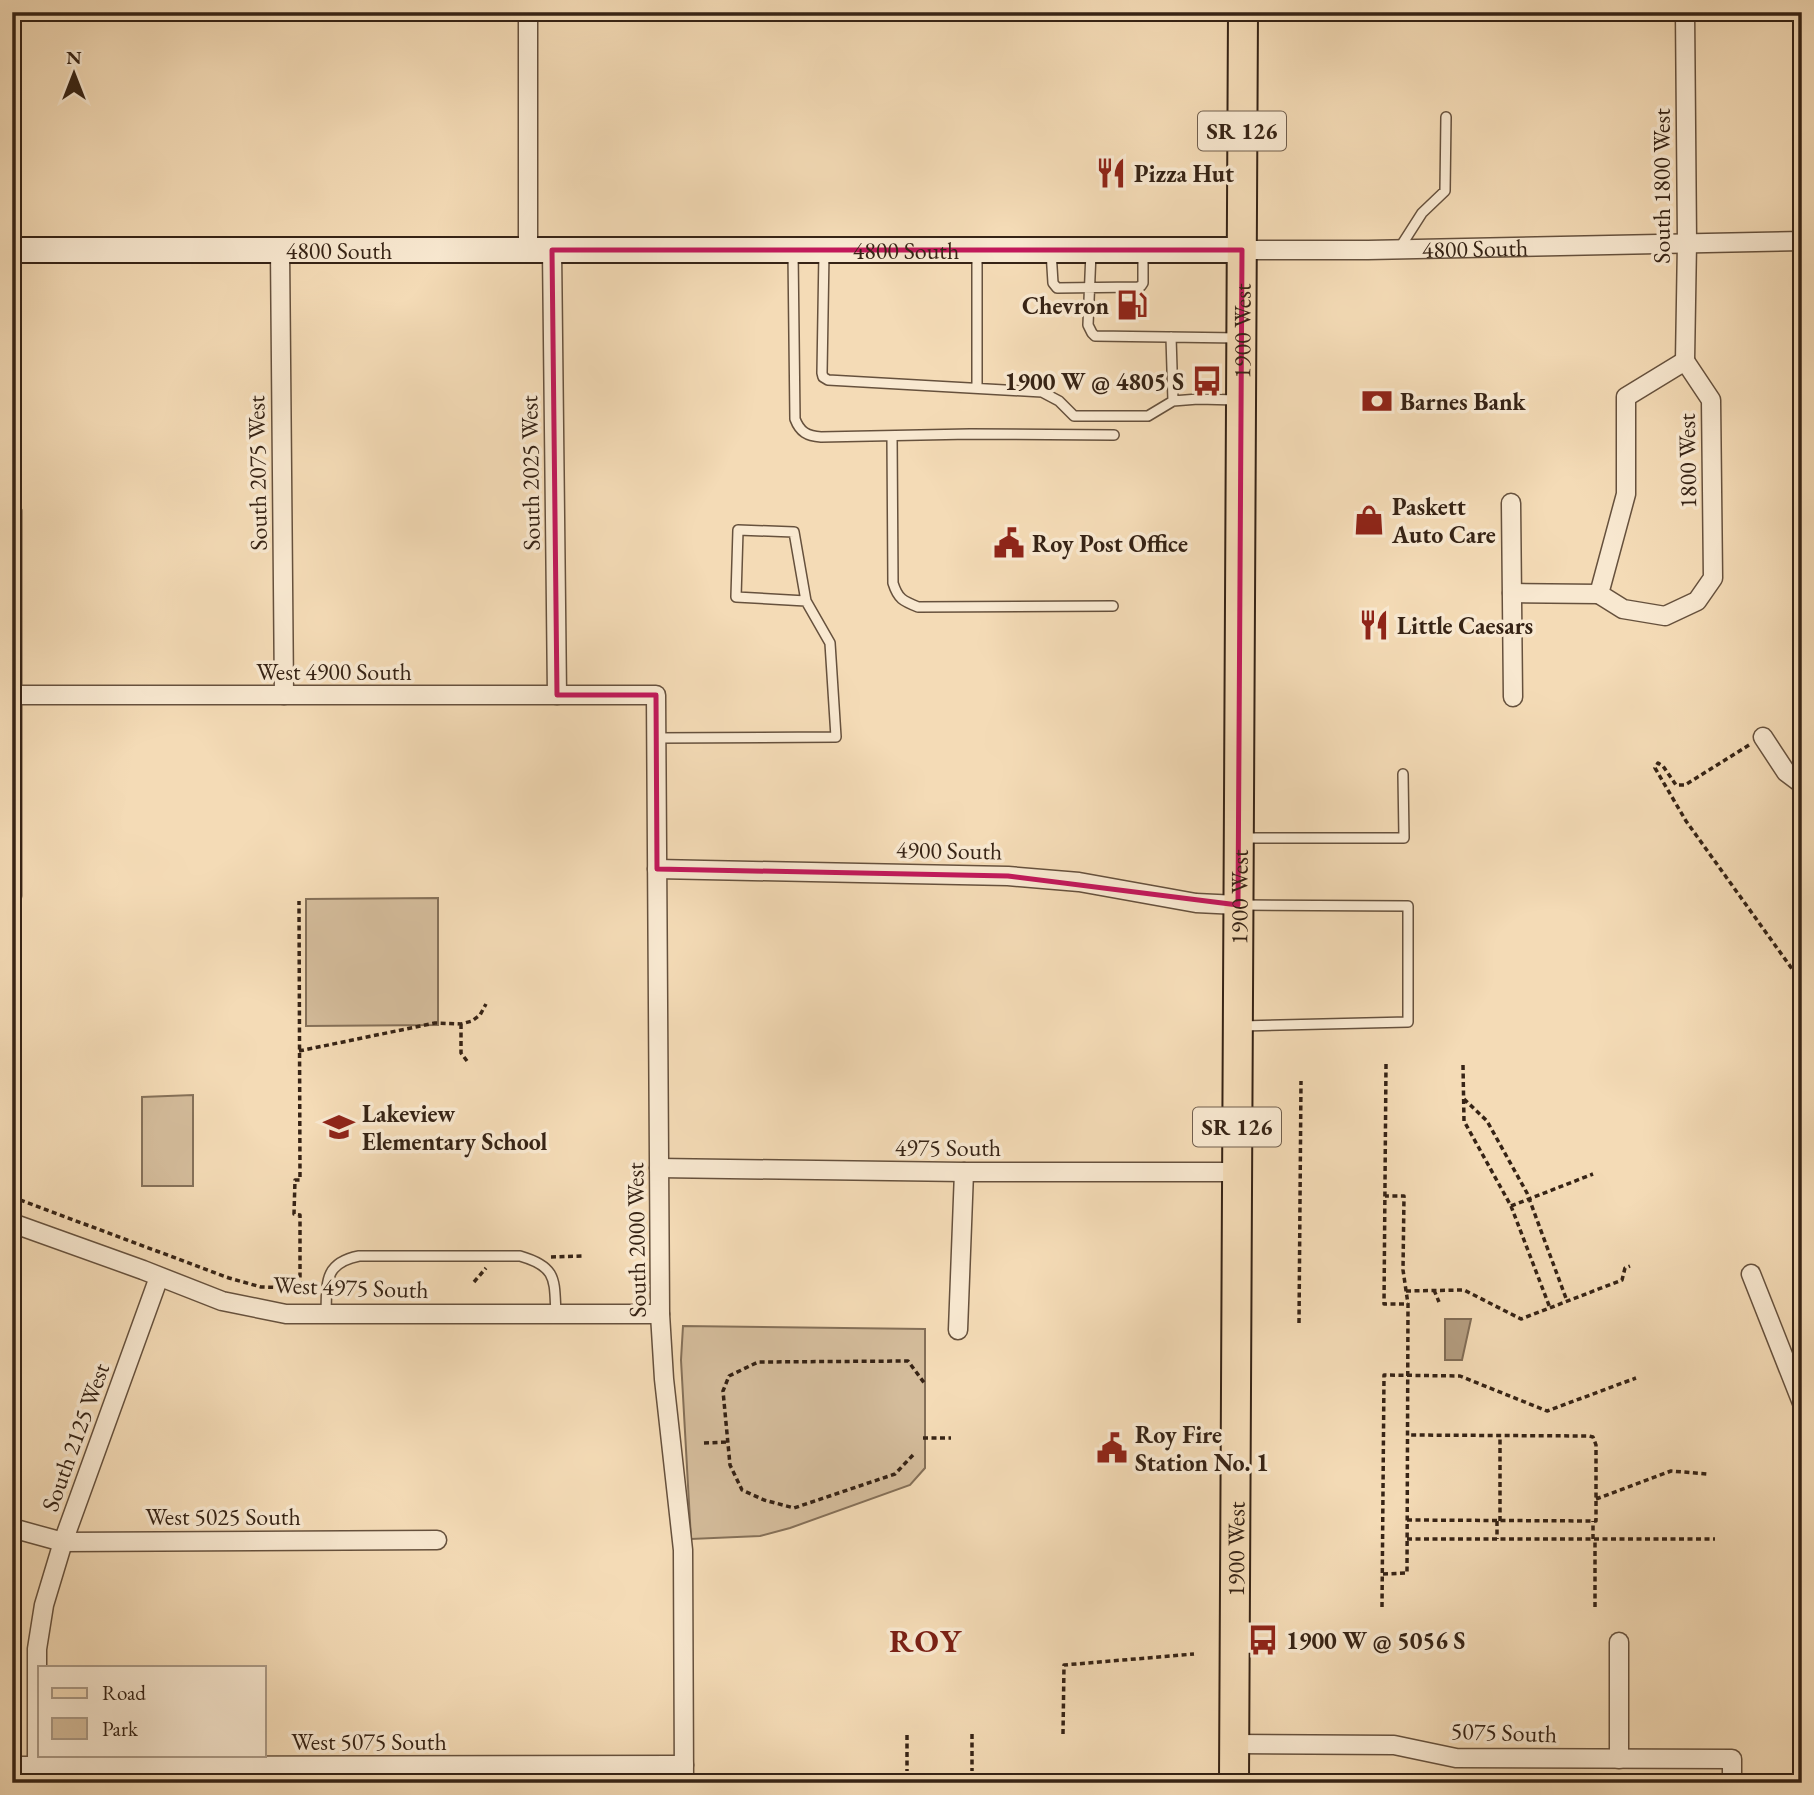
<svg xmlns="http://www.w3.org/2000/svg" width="1814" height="1795" viewBox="0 0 1814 1795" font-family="'EB Garamond',serif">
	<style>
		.green { fill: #d4bc9b; stroke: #857058; stroke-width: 2 }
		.water { fill: #b39c7f; stroke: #816c55; stroke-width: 2 }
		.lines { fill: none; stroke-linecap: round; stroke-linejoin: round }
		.lane-casing { stroke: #66513d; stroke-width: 12 }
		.street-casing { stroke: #66513d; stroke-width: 21 }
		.secondary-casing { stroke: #362315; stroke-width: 28 }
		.primary-casing { stroke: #362315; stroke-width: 32 }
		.path { stroke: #362315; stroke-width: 3.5; stroke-dasharray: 5 3.5; stroke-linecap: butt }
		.lane { stroke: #f8e8d0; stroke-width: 9 }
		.street { stroke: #f8e8d0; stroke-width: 18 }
		.secondary { stroke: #f8e8d0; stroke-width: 24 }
		.primary { stroke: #f4dbb6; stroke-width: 28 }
		.marked { fill: none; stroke: #c2185b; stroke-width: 5; stroke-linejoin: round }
		.labels { text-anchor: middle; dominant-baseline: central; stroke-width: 7; stroke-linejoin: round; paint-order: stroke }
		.shield { fill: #f8e8d0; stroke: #705e4d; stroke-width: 2 }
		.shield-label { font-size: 23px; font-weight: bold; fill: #362315 }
		.poi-label { font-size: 24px; font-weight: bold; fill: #362315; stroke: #f8e8d0; text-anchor: start }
		.street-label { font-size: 24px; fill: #362315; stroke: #f8e8d0 }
		.district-label { font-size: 32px; font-weight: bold; letter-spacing: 2px; fill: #7a1f14; stroke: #f8e8d0 }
	</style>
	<rect width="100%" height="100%" fill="#f4dbb6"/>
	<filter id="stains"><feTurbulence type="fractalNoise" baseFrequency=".00286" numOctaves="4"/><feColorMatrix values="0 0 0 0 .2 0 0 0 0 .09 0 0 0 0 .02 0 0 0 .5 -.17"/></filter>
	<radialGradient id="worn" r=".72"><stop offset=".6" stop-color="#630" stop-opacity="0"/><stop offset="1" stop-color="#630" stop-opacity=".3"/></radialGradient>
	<path class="green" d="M438 898V1025L306 1026V899Z
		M193 1095V1186H142V1097Z
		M683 1326 925 1329V1468L910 1485 790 1528 760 1536 691 1539 681 1360Z"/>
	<path class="water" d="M1445 1319H1471L1462 1360H1445Z"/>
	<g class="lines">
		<g class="lane-casing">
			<path id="lane" d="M1399 249 1422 213 1445 191 1446 117
				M1051 251 1053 283 1057 288 1138 287 1141 286 1143 283V252
				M793 252 795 419C800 432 807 436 821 437L970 434 1114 435
				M824 252 822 373 823 377 828 380 1042 392 1059 401 1074 416H1148L1173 401 1198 399 1237 400
				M1091 252 1088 325 1092 333 1095 336 1239 338
				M1171 337 1173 401
				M977 388V252
				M892 436 893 583C898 599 903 601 918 607L1113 606
				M656 738 836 737 830 643 806 601 794 532 738 530 736 597 806 601
				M1244 838H1404L1403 774
				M1241 1026 1408 1022V906L1243 905
				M326 1314C327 1284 323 1263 359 1256H520C558 1267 554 1280 556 1314"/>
		</g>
		<g class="street-casing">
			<g id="street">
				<path d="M1685 12 1687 242 1685 361"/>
				<path d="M528 249V12"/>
				<path d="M280 250 284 695"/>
				<path d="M552 250 557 695"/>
				<path id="s1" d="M1242 250H1368L1802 241"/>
				<path d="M1685 361 1711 400 1713 578 1697 601 1665 616 1623 609 1599 594 1626 494V397Z"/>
				<path d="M1511 503 1513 697"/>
				<path d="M12 511V896"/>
				<path d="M1512 593 1599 594"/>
				<path d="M12 695H656L660 1314 664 1379 683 1550 684 1783"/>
				<path d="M1763 737 1786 772 1802 784"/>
				<path d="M657 869 1008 876 1079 882 1196 903 1238 905"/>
				<path d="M659 1168 964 1172H1237"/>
				<path d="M12 1223 143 1270 222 1301 286 1314H660"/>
				<path d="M1751 1274 1802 1403"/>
				<path d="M958 1330 964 1172"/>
				<path d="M12 1528 63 1542 437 1540"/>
				<path d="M1234 1744 1394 1745 1456 1758 1732 1759V1783"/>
				<path d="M1619 1759V1642"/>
				<path d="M12 1766 684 1765"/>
				<path d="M37 1783V1649L44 1605 63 1542 159 1277"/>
			</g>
		</g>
		<g class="secondary-casing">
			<g id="secondary">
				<path id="s2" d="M12 250H1242"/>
			</g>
		</g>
		<g class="primary-casing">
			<g id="primary">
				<path id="s3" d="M1234 1783 1243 12"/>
			</g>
		</g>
		<path class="path" d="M1749 745 1685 785H1676L1663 766 1658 763 1655 768 1686 821 1795 973 1802 974
			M461 1024V1053L467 1061
			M299 1051 435 1023 461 1024 472 1021 480 1015 486 1004
			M1386 1064 1384 1304H1408
			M1463 1065 1464 1121 1511 1206 1550 1308
			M1464 1099 1487 1121 1527 1193 1567 1301
			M12 1197 229 1278 261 1287 300 1288V1215L294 1214 295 1180H300L299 901
			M1511 1206 1593 1174
			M551 1257 582 1256
			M474 1282 486 1268
			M1434 1290 1439 1302
			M1406 1291 1464 1290 1521 1319 1622 1280 1625 1268 1630 1266
			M1299 1323 1301 1081
			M923 1438H951
			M704 1443 728 1442
			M913 1455 895 1474 794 1508 764 1500 742 1490 730 1465 723 1391 729 1376 758 1362 908 1361 925 1384
			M1596 1499 1671 1471 1707 1474
			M1407 1520 1596 1521V1445L1593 1437 1589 1436 1408 1435
			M1497 1521V1539
			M1500 1521V1436
			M1407 1539H1715
			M1593 1539V1521
			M1383 1574 1407 1573 1408 1304 1403 1270 1404 1196H1385
			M1382 1607 1384 1375 1460 1376 1547 1411 1636 1378
			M1595 1607V1539
			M972 1734V1771
			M1063 1734 1064 1665 1194 1654
			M907 1735V1771"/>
		<use href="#lane" class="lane"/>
		<use href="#street" class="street"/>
		<use href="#secondary" class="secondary"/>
		<use href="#primary" class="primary"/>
	</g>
	<path class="marked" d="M552 250H1242L1238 905 1008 876 657 869 656 695H557Z"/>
	<defs>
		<g id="restaurant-bare" transform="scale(2.415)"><path d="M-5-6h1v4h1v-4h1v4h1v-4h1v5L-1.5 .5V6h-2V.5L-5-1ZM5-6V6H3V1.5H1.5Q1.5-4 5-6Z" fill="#8f2418" stroke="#f8e8d0" stroke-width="2.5" paint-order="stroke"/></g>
		<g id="fuel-bare" transform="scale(2.415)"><path d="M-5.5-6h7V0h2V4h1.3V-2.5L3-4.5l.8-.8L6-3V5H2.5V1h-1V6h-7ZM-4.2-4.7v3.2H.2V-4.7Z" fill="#8f2418" stroke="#f8e8d0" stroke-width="2.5" paint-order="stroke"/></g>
		<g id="bus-bare" transform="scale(2.415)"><path d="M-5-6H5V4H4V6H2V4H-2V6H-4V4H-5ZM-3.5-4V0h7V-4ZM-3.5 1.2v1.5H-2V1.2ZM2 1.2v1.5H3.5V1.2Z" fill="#8f2418" stroke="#f8e8d0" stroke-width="2.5" paint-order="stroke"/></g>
		<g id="bank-bare" transform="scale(2.415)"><path d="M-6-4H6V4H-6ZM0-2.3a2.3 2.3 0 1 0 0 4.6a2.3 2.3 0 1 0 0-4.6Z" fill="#8f2418" stroke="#f8e8d0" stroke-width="2.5" paint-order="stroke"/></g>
		<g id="shop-bare" transform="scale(2.415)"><path d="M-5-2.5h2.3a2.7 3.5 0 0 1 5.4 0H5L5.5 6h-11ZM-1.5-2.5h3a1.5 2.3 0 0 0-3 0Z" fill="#8f2418" stroke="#f8e8d0" stroke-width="2.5" paint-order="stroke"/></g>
		<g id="civic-bare" transform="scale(2.415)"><path d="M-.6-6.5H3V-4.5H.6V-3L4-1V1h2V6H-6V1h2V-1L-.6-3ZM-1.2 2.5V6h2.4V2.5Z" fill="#8f2418" stroke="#f8e8d0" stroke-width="2.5" paint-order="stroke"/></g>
		<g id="school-bare" transform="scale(2.415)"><path d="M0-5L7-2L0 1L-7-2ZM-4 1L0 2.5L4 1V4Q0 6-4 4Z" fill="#8f2418" stroke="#f8e8d0" stroke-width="2.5" paint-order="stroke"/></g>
	</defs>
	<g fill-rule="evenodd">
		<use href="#restaurant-bare" x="1111" y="173"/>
		<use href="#fuel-bare" x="1132" y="305"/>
		<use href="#bus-bare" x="1207" y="381"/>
		<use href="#bank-bare" x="1377" y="401"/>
		<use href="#shop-bare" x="1369" y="520"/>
		<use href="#civic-bare" x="1009" y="543"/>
		<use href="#restaurant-bare" x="1374" y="625"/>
		<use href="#school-bare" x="339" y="1127"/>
		<use href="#civic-bare" x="1112" y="1448"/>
		<use href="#bus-bare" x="1263" y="1640"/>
	</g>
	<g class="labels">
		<g class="shield">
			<rect x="1198" y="111.5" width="88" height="39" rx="5"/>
			<rect x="1193" y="1107.5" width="88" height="39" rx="5"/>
		</g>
		<g class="shield-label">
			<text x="1242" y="131">SR 126</text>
			<text x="1237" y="1127">SR 126</text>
		</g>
		<g class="poi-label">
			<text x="1134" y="173">Pizza Hut</text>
			<text x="1109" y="305" text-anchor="end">Chevron</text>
			<text x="1184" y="381" text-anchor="end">1900 W @ 4805 S</text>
			<text x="1400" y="401">Barnes Bank</text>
			<text x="1392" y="506">Paskett<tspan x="1392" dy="28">Auto Care</tspan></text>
			<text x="1032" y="543">Roy Post Office</text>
			<text x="1397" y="625">Little Caesars</text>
			<text x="362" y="1113">Lakeview<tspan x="362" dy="28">Elementary School</tspan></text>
			<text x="1135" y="1434">Roy Fire<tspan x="1135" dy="28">Station No. 1</tspan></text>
			<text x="1286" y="1640">1900 W @ 5056 S</text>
		</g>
		<g class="street-label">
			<text transform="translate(1661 186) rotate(-90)">South 1800 West</text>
			<text stroke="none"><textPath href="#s1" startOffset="233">4800 South</textPath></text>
			<text stroke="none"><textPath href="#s2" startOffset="327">4800 South</textPath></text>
			<text stroke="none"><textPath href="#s2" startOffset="894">4800 South</textPath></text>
			<text stroke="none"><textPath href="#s3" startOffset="1452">1900 West</textPath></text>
			<text transform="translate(1687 461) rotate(-91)">1800 West</text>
			<text transform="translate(257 473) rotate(-91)">South 2075 West</text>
			<text transform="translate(530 473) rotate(-91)">South 2025 West</text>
			<text x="334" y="671">West 4900 South</text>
			<text transform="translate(949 850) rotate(1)">4900 South</text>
			<text stroke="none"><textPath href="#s3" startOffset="886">1900 West</textPath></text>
			<text x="948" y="1147">4975 South</text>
			<text transform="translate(636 1240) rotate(-91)">South 2000 West</text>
			<text transform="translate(351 1287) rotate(2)">West 4975 South</text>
			<text transform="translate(75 1437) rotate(-70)">South 2125 West</text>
			<text x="223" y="1516">West 5025 South</text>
			<text stroke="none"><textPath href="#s3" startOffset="234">1900 West</textPath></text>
			<text transform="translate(1504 1732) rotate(2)">5075 South</text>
			<text x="369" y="1741">West 5075 South</text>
		</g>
		<g class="district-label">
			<text x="926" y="1641">ROY</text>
		</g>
	</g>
	<rect width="1814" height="1795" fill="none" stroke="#f4dbb6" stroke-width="42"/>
	<rect x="14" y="14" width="1786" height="1767" fill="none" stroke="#362315" stroke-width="3.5"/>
	<rect x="21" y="21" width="1772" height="1753" fill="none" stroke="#362315" stroke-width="2"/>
	<rect x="38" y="1666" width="228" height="91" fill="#f8e8d0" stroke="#aa9985" stroke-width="2"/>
	<rect x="52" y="1688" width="35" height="10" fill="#f4dbb6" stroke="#aa9985" stroke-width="2"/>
	<text x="102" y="1700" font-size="21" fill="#362315">Road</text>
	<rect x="52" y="1718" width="35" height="21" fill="#d4bc9b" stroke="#aa9985" stroke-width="2"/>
	<text x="102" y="1736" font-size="21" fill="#362315">Park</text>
	<g transform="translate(74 74)" stroke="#f8e8d0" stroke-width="5" paint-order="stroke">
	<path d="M0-5L12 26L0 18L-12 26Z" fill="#362315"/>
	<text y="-10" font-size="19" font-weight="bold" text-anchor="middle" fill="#362315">N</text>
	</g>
	<rect width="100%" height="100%" filter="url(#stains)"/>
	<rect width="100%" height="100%" fill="url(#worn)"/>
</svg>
